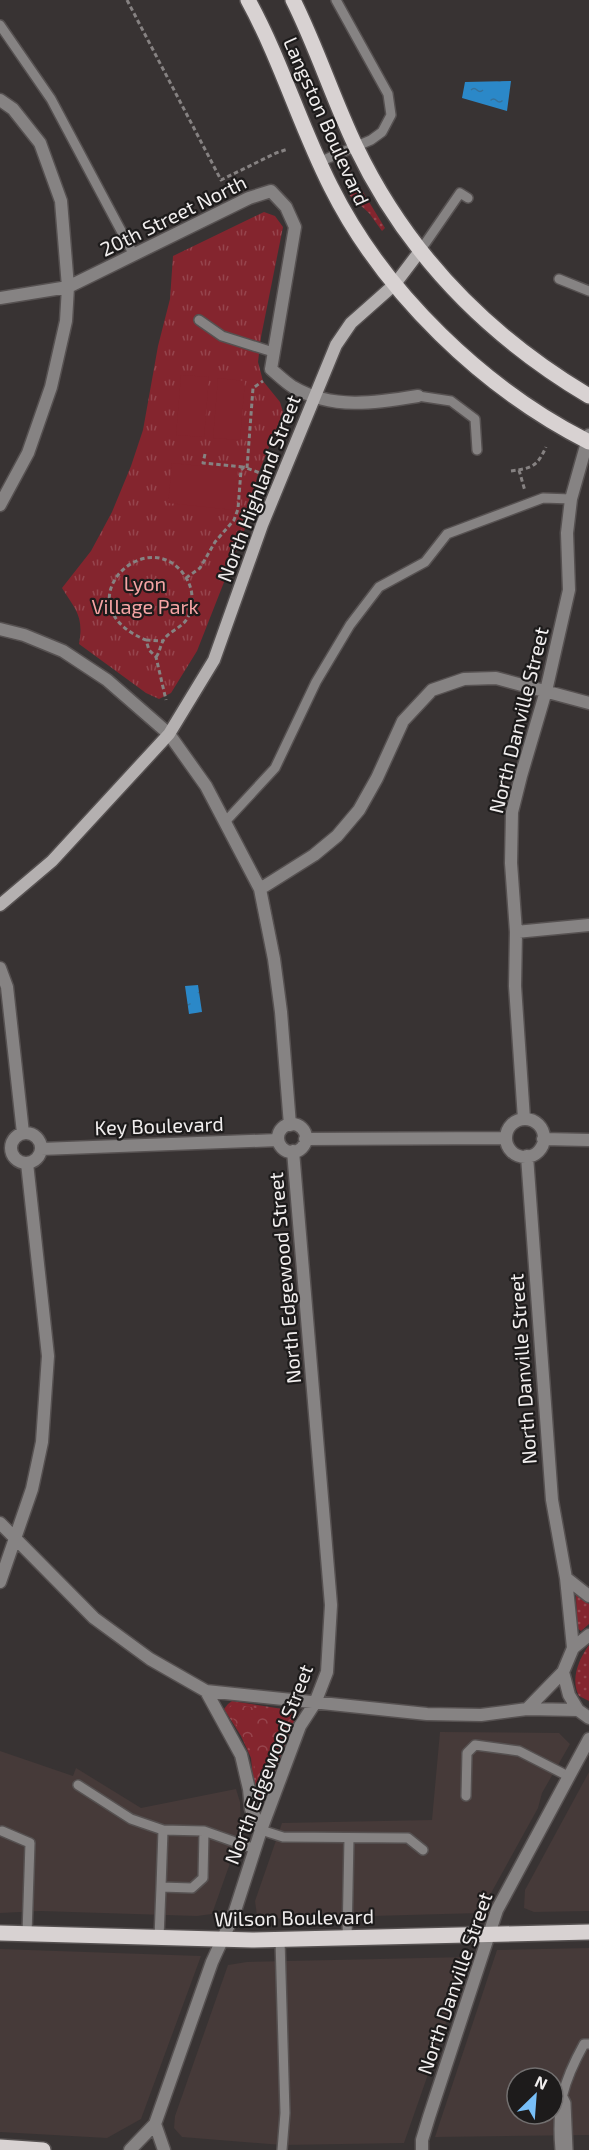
<svg xmlns="http://www.w3.org/2000/svg" width="589" height="2150" viewBox="0 0 589 2150" font-family="'Exo 2',sans-serif">
	<style>
		.built { fill: #463a39; fill-rule: evenodd }
		.grass { fill: url(#grass-dots) }
		.forest { fill: url(#forest-crowns) }
		.park { fill: url(#park-tufts) }
		.pitch { fill: #84252e }
		.water { fill: url(#water-ripples) }
		.lines { fill: none; stroke-linecap: round; stroke-linejoin: round }
		.lane-casing { stroke: #565151; stroke-width: 12 }
		.street-casing { stroke: #565151; stroke-width: 15 }
		.secondary-casing { stroke: #565151; stroke-width: 15 }
		.primary-casing { stroke: #565151; stroke-width: 18 }
		.path { stroke: #868282; stroke-width: 3; stroke-dasharray: 4.5 3; stroke-linecap: butt }
		.lane { stroke: #868383; stroke-width: 9 }
		.street { stroke: #868383; stroke-width: 12 }
		.secondary { stroke: #b4b0b0; stroke-width: 12 }
		.primary { stroke: #d8d2d2; stroke-width: 15 }
		.labels { text-anchor: middle; dominant-baseline: central; stroke-width: 4.5; stroke-linejoin: round; paint-order: stroke }
		.street-label { font-size: 20px; fill: #f1eeee; stroke: #1d1b1b }
		.park-label { font-size: 20px; fill: #f6a5a5; stroke: #1d1b1b }
	</style>
	<defs>
		<pattern id="grass-dots" width="8" height="8" patternUnits="userSpaceOnUse" patternTransform="scale(1.5)"><rect width="8" height="8" fill="#84252e"/><path d="M2 2h.1M6 6h.1" fill="none" stroke="#96454d" stroke-width="1.8" stroke-linecap="round"/></pattern>
		<pattern id="forest-crowns" width="20" height="18" patternUnits="userSpaceOnUse" patternTransform="scale(1.5)"><rect width="20" height="18" fill="#84252e"/><path d="M2 6a3 3 0 1 1 6 0M12 15a3 3 0 1 1 6 0" fill="none" stroke="#96454d"/></pattern>
		<pattern id="park-tufts" width="24" height="20" patternUnits="userSpaceOnUse" patternTransform="scale(1.5)"><rect width="24" height="20" fill="#84252e"/><path d="M3 7l-1-3M5 7V3M7 7l1-3M15 17l-1-3M17 17v-4M19 17l1-3" fill="none" stroke="#96454d"/></pattern>
		<pattern id="water-ripples" width="26" height="14" patternUnits="userSpaceOnUse" patternTransform="scale(1.5)"><rect width="26" height="14" fill="#2b88c8"/><path d="M2 4q2-2 4 0t4 0M15 11q2-2 4 0t4 0" fill="none" stroke="#35719b"/></pattern>
	</defs>
	<rect width="100%" height="100%" fill="#383333"/>
	<path class="built" d="M440 1732 559 1733 570 1744 542 1793 538 1808 480 1913 265 1919 257 1915 255 1901 282 1823 432 1820Z
		M0 1751 73 1776 76 1768 141 1808 236 1789 240 1802 241 1832 212 1914 197 1916 40 1911 0 1913Z
		M589 1772V1911L534 1912 524 1908 525 1890Z
		M589 1948V2135L435 2137 497 1950ZM517 2078H553V2114H517Z
		M0 1949 201 1956 141 2119 107 2138 0 2132Z
		M469 1957 404 2143 282 2145 182 2137 174 2128 175 2116 228 1965 247 1962Z"/>
	<path class="grass" d="M347 166 385 228 382 231 369 213 350 196 345 174Z
		M576 1594 589 1604V1624L581 1631 577 1628V1624Z
		M589 1645V1701L579 1696C570 1679 579 1659 589 1645Z
		M232 1701 289 1710 296 1716 262 1805 258 1804 255 1799 251 1758 241 1736 224 1709 228 1704Z"/>
	<path class="forest" d="M234 1704 283 1713 291 1720 263 1797 260 1798 258 1794 253 1755 229 1711 230 1707Z"/>
	<path class="park" d="M264 212 275 216 283 227 261 337 258 362 263 381 280 402 283 412 257 477 248 521 197 651 171 693 159 699 146 693 79 644C84 617 76 610 62 588L91 551 112 512 131 466 143 430 158 346 170 299 173 256Z"/>
	<path class="pitch" d="M181 375 209 377 204 437 176 435Z
		M218 378 245 381 240 440 213 438Z
		M172 463 238 470 234 510 168 503Z"/>
	<path class="water" d="M511 81 507 111 462 98 465 82Z
		M198 985 202 1012 189 1014 185 986Z"/>
	<g class="lines">
		<g class="lane-casing">
			<path id="lane" d="M0 25 51 99 134 255
				M319 162 371 140 382 132 391 115 388 94 336 0
				M420 251 460 193 468 198
				M559 279 589 291
				M199 320 222 336 273 352
				M418 396 451 401 475 419 477 450
				M225 822 275 768 316 682 350 625 379 587 425 562 447 534 543 498 571 499
				M78 1785 131 1819 163 1830 204 1831 203 1878 192 1888 161 1887 159 1938
				M466 1796 467 1753 475 1745 519 1751 568 1776
				M261 1830 283 1837 408 1838 423 1850
				M2 1831 30 1843 27 1934
				M204 1831 255 1849
				M161 1887 163 1830
				M347 1939 349 1838
				M280 1940 285 2113 282 2150
				M563 2097 566 2103 568 2150
				M560 2150C556 2107 563 2082 584 2044H589"/>
		</g>
		<g class="street-casing">
			<path id="street" d="M0 100 13 109 40 143 61 201 68 287 66 321 51 387 28 453 0 505
				M0 298 68 287 249 198 271 191 286 207 295 227 271 369C278 375 285 382 293 387 332 410 376 403 418 396
				M0 629 24 635 63 651 107 680 169 734 206 786 260 889 274 959 281 1012 290 1125
				M260 889 314 855 337 836 359 810 377 778 403 721 432 690 464 679 496 678 589 703
				M516 932 589 925
				M0 968 7 987 23 1133
				M524 1119 515 986 516 932 511 863 512 812 521 776 546 691 569 590 567 533 571 499 589 435
				M506 1138a19 19 0 1 1 38 0a19 19 0 1 1-38 0Z
				M278 1138a14 14 0 1 1 28 0a14 14 0 1 1-28 0Z
				M11 1148a15 15 0 1 1 30 0a15 15 0 1 1-30 0Z
				M305 1139 506 1138
				M543 1139 589 1140
				M41 1149 278 1140
				M527 1156 552 1500 566 1578 573 1648
				M0 1523 94 1618 150 1659 206 1691 427 1714 481 1715 527 1709 578 1710
				M566 1578 589 1596
				M0 1582 32 1489 42 1442 48 1356 27 1163
				M589 1635 573 1648 563 1672 569 1695 578 1710 589 1718
				M206 1691 241 1755 249 1789 251 1809 261 1830
				M527 1709 563 1672
				M155 2124 164 2150
				M130 2150 155 2124 212 1962 234 1914 261 1830 300 1726 315 1703 327 1672 331 1605 293 1151
				M422 2150V2140L429 2117 497 1910 589 1739"/>
		</g>
		<g class="secondary-casing">
			<path id="secondary" d="M0 905 52 861 169 734 214 660 262 525 336 345 351 323 395 284 420 251"/>
		</g>
		<g class="primary-casing">
			<path id="primary" d="M248 0C281 60 300 126 331 187 384 293 484 389 589 442
				M293 0C317 48 333 99 356 147 407 253 488 336 589 396
				M0 1933 252 1940 589 1932
				M0 2147 43 2150"/>
		</g>
		<path class="path" d="M127 0 221 180 276 153 288 149
			M205 454 203 463 243 467
			M247 468 253 388 263 381
			M519 470 525 491
			M511 471C532 468 537 467 546 447
			M186 578 200 568 215 542 234 520 238 509 241 470 244 467 260 473
			M146 640 163 641
			M156 657C160 652 160 646 163 641 169 630 183 629 189 615 194 601 193 588 185 576 147 520 60 605 146 640L149 650 156 657 166 700"/>
		<use href="#lane" class="lane"/>
		<use href="#street" class="street"/>
		<use href="#secondary" class="secondary"/>
		<use href="#primary" class="primary"/>
	</g>
	<g class="labels">
		<g class="street-label">
			<text transform="translate(327 121) rotate(66)">Langston Boulevard</text>
			<text transform="translate(173 215) rotate(-26)">20th Street North</text>
			<text transform="translate(258 488) rotate(-69)">North Highland Street</text>
			<text transform="translate(518 720) rotate(-76)">North Danville Street</text>
			<text transform="translate(159 1125) rotate(-2)">Key Boulevard</text>
			<text transform="translate(284 1278) rotate(-95)">North Edgewood Street</text>
			<text transform="translate(522 1369) rotate(-94)">North Danville Street</text>
			<text transform="translate(268 1764) rotate(-69)">North Edgewood Street</text>
			<text transform="translate(294 1917) rotate(-1)">Wilson Boulevard</text>
			<text transform="translate(454 1983) rotate(-71)">North Danville Street</text>
		</g>
		<g class="park-label">
			<text x="145" y="583">Lyon<tspan x="145" dy="23">Village Park</tspan></text>
		</g>
	</g>
	<g transform="translate(535 2096) rotate(25)"><circle r="28" fill="#1d1b1b" stroke="#726f6f" stroke-width="1.5"/>
	<path d="M0-4.5L10 22L0 15L-10 22Z" fill="#78bff8"/>
	<text y="-9" font-size="16" font-weight="bold" text-anchor="middle" fill="#f1eeee">N</text>
	</g>
</svg>
